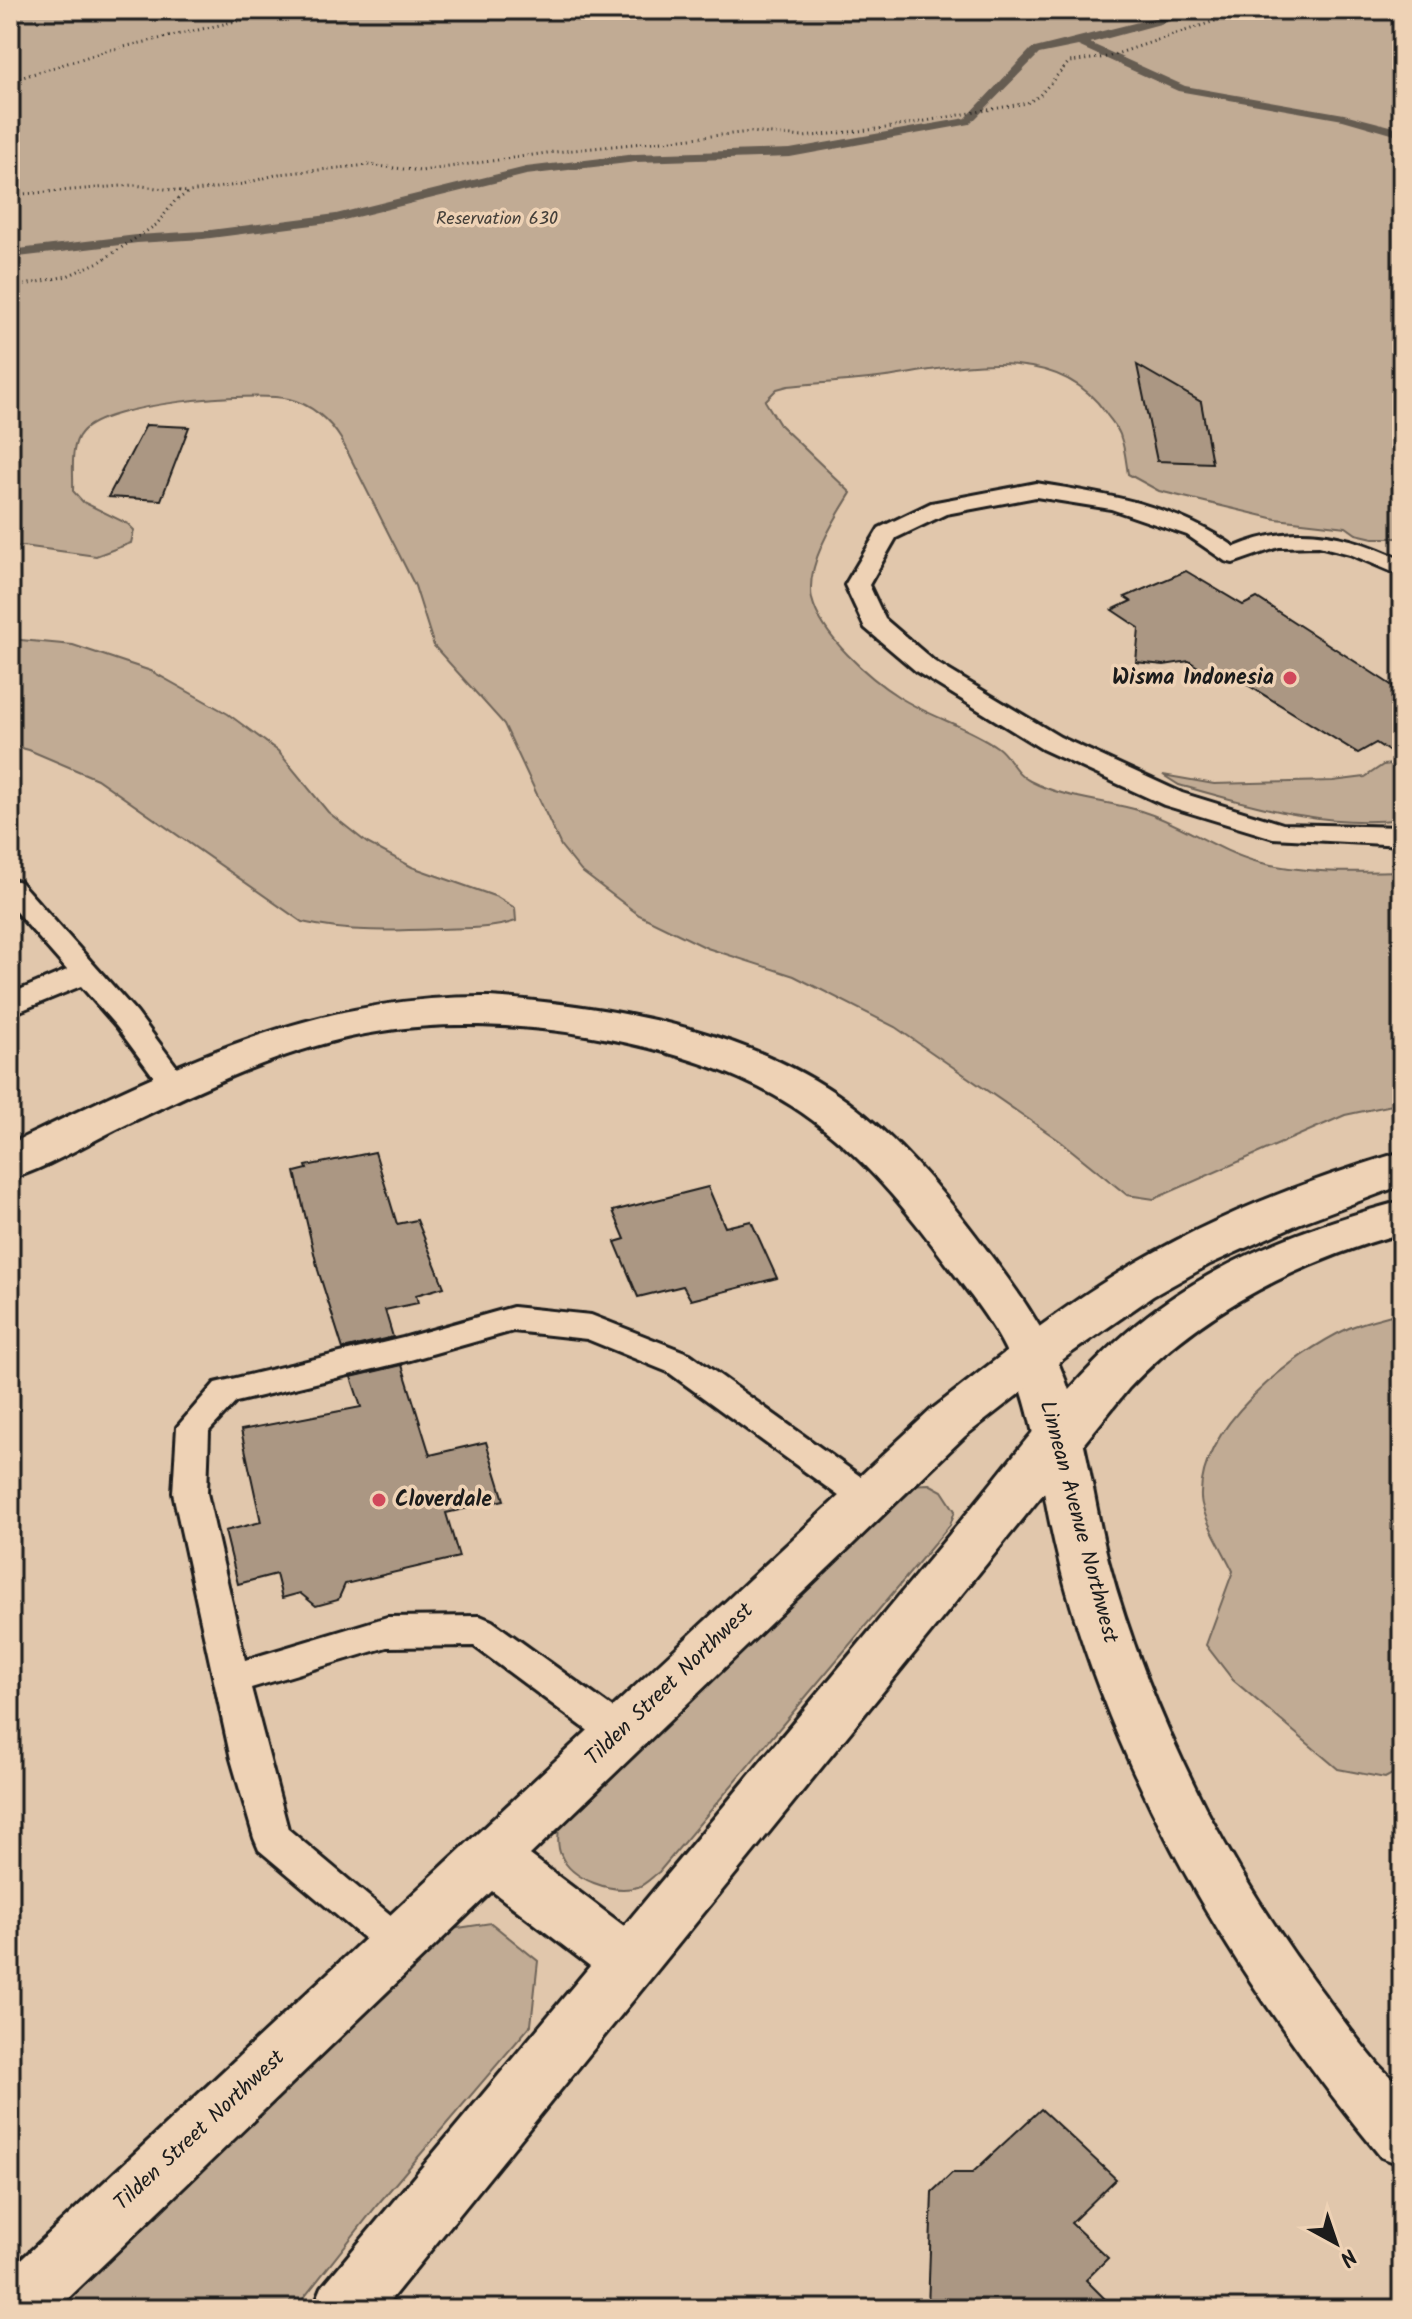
<svg xmlns="http://www.w3.org/2000/svg" width="1412" height="2319" viewBox="0 0 1412 2319" font-family="Kalam,sans-serif">
	<style>
		.green { fill: #c1ab94; stroke: #6e6458; stroke-width: 2 }
		.lines { fill: none; stroke-linecap: round; stroke-linejoin: round }
		.stream { fill: #655b51; fill-rule: evenodd }
		.building { fill: #ab9783; stroke: #1c1c1c; stroke-width: 2 }
		.service-casing { stroke: #1c1c1c; stroke-width: 6 }
		.minor-casing { stroke: #1c1c1c; stroke-width: 6 }
		.tertiary-casing { stroke: #1c1c1c; stroke-width: 6 }
		.path { stroke: #1c1c1c; stroke-width: 3; stroke-dasharray: 1 4; stroke-linecap: butt }
		.service { fill: #eed2b5; fill-rule: evenodd }
		.minor { fill: #eed2b5; fill-rule: evenodd }
		.tertiary { fill: #eed2b5; fill-rule: evenodd }
		.poi-dot { fill: #d1495b; stroke: #eed2b5; stroke-width: 3 }
		.labels { text-anchor: middle; dominant-baseline: central; stroke-width: 7; stroke-linejoin: round; paint-order: stroke }
		.far-park-label { font-size: 18px; fill: #45403a; stroke: #eed2b5 }
		.poi-label { font-size: 22px; font-weight: bold; fill: #1c1c1c; stroke: #eed2b5; text-anchor: end }
		.street-label { font-size: 22px; fill: #1c1c1c; stroke: #eed2b5 }
	</style>
	<rect width="100%" height="100%" fill="#e1c7ac"/>
	<filter id="ink" filterUnits="userSpaceOnUse"><feTurbulence type="fractalNoise" baseFrequency=".0125" numOctaves="2"/><feDisplacementMap in="SourceGraphic" scale="16" xChannelSelector="R" yChannelSelector="G"/><feConvolveMatrix kernelMatrix="1 2 1 2 8 2 1 2 1" color-interpolation-filters="sRGB"/></filter>
	<g filter="url(#ink)">
		<path class="green" d="M21 10H1402V538H1373L1356 534 1346 527 1276 519 1159 491 1128 474C1126 462 1125 449 1121 438 1119 428 1110 420 1105 412 1056 341 956 367 886 377 854 381 821 383 788 386L777 389 765 401 780 425 851 493C834 520 805 566 812 599 821 636 869 678 899 697 930 717 967 726 997 747 1010 756 1014 773 1030 781 1065 799 1104 800 1141 811 1181 823 1217 851 1258 862 1305 874 1353 872 1402 871V1103L1345 1115 1154 1199 1127 1195 1060 1141 895 1027 794 976 707 948 639 915 581 871 561 846 504 724 434 646 415 586 341 439C330 421 311 404 289 399 252 391 106 403 82 432 69 446 74 473 73 491L83 502 128 524 134 530 131 543 96 556 23 546 10 548V13Z
			M10 639 73 645 151 671 228 714 278 751 328 812 367 843 412 867 497 897 515 908 516 921C492 929 467 928 441 929 394 931 349 933 302 922L97 779 29 750 10 745Z
			M1402 763V819C1325 829 1252 805 1179 785L1163 775 1214 784 1333 781 1365 777 1383 765Z
			M1402 1312V1769L1385 1778 1338 1769 1233 1680 1206 1645 1233 1571C1224 1552 1202 1517 1201 1498 1198 1428 1292 1354 1349 1328 1365 1321 1385 1317 1402 1312Z
			M929 1484 942 1491 955 1511 950 1525 659 1872C653 1876 645 1885 638 1887 613 1894 571 1880 561 1855 556 1844 559 1829 560 1817L907 1485Z
			M491 1923 538 1961 531 2025 378 2204 295 2309H42L425 1933Z"/>
		<g class="lines">
			<path class="stream" d="M1186 10H1212L1090 43 1185 86 1344 114 1402 129V137L1343 120 1178 91 1078 46 1039 54 970 124 790 157 636 162 526 175 336 222 203 239 137 243 10 258V250L137 235 203 231 336 214 526 167 636 154 790 149 966 118 1031 49Z"/>
		</g>
		<path class="building" d="M1137 365 1201 402 1212 463 1157 461Z
			M146 425 189 427 161 500 108 497Z
			M1186 571 1243 605 1257 598 1402 692V760L1376 743 1358 753 1217 666 1205 672 1189 661 1164 665 1136 662 1139 628 1112 610 1131 601 1125 597Z
			M375 1152 397 1224 417 1220 444 1287 416 1295 418 1303 385 1310 393 1337 343 1349 318 1270 295 1172 307 1169 306 1166Z
			M708 1187 725 1227 751 1221 777 1278 691 1300 683 1286 638 1297 615 1242 625 1239 613 1211Z
			M402 1365 430 1455 486 1442 504 1500 446 1513 459 1557 345 1584 338 1600 316 1606 300 1593 282 1598 276 1574 238 1584 225 1531 261 1522 241 1430 361 1407 351 1377Z
			M1041 2109 1116 2179 1071 2223 1108 2258 1086 2280 1115 2309H928L932 2192 952 2173H972Z"/>
		<g class="lines">
			<g class="service-casing">
				<path id="service" d="M1036 483C1108 495 1173 504 1235 547 1294 522 1346 533 1402 560V576L1350 554 1319 546 1279 547 1233 563 1225 561 1187 535 1111 509 1036 497 946 514 896 538 869 585 885 619 935 662 1060 737 1182 793 1283 824 1402 827V845L1273 838 1164 805 1042 749 917 672 865 628 845 585 879 528 931 503Z
					M10 879 20 882 137 1013 185 1078 190 1085 185 1092 175 1095 165 1092 117 1027 81 986 10 1015V994L67 970 10 905Z
					M513 1307 591 1315 690 1354 878 1489 883 1498 878 1507 866 1511 854 1507 668 1372 587 1339 513 1331 403 1362 236 1402 209 1431 207 1493 245 1660 387 1617 480 1616 492 1621 632 1722 637 1733 632 1744 619 1748 606 1744 474 1646 387 1647 251 1688 288 1829 411 1932 417 1944 411 1956 398 1961 385 1956 259 1850 254 1838 231 1759 173 1493 177 1427 215 1383 403 1338Z"/>
			</g>
			<g class="minor-casing">
				<path id="minor" d="M489 997C608 1005 751 1030 848 1102 898 1139 939 1187 976 1236 1010 1281 1045 1326 1065 1379 1087 1437 1093 1500 1108 1560 1131 1646 1165 1728 1205 1807 1241 1876 1284 1943 1331 2004 1346 2024 1360 2043 1376 2062 1383 2071 1398 2082 1402 2093 1406 2103 1402 2151 1402 2165L1381 2157C1265 2016 1165 1863 1100 1691 1079 1636 1062 1580 1050 1523 1039 1469 1033 1413 1011 1362 996 1325 968 1292 943 1259 901 1202 853 1145 792 1106 687 1039 505 1012 383 1031 288 1045 198 1090 113 1131 79 1148 46 1168 10 1179V1144C167 1069 309 995 489 997Z"/>
			</g>
			<g class="tertiary-casing">
				<path id="tertiary" d="M1402 1152V1185L1298 1224 1210 1264 1153 1296 1071 1353 965 1436 530 1855 624 1926C733 1795 842 1665 950 1534 1015 1457 1076 1367 1159 1307 1232 1254 1316 1224 1402 1201V1233C1299 1262 1202 1310 1128 1389L383 2309H313L322 2287 590 1966 492 1891 57 2309H10V2270L931 1410C992 1363 1052 1314 1117 1274 1204 1220 1304 1181 1402 1152Z"/>
			</g>
			<path class="path" d="M10 81 106 51 285 10
				M10 195 134 185 188 192
				M10 288 67 276 101 261 156 225 175 201 189 192 243 184 279 174 369 165 421 171 554 152 751 132 803 137 886 128 1027 103 1039 96 1069 62 1107 57 1224 18 1288 10"/>
			<use href="#service" class="service"/>
			<use href="#minor" class="minor"/>
			<use href="#tertiary" class="tertiary"/>
		</g>
	</g>
	<g class="poi-dot">
		<circle cx="1290" cy="678" r="8"/>
		<circle cx="379" cy="1500" r="8"/>
	</g>
	<g class="labels">
		<g class="far-park-label">
			<text x="497" y="219">Reservation 630</text>
		</g>
		<g class="poi-label">
			<text x="1274" y="678">Wisma Indonesia</text>
			<text x="395" y="1500" text-anchor="start">Cloverdale</text>
		</g>
		<g class="street-label">
			<text transform="translate(1078 1522) rotate(75)">Linnean Avenue Northwest</text>
			<text transform="translate(670 1685) rotate(-44)">Tilden Street Northwest</text>
			<text transform="translate(200 2131) rotate(-43)">Tilden Street Northwest</text>
		</g>
	</g>
	<rect width="1412" height="2319" fill="none" stroke="#eed2b5" stroke-width="40"/>
	<rect x="20" y="20" width="1372" height="2279" fill="none" stroke="#1c1c1c" stroke-width="3" filter="url(#ink)"/>
	<g transform="translate(1336 2243) rotate(140)" stroke="#eed2b5" stroke-width="6" paint-order="stroke">
	<path d="M0-6L14 30L0 20L-14 30Z" fill="#1c1c1c"/>
	<text y="-12" font-size="22" font-weight="bold" text-anchor="middle" fill="#1c1c1c">N</text>
	</g>
</svg>
